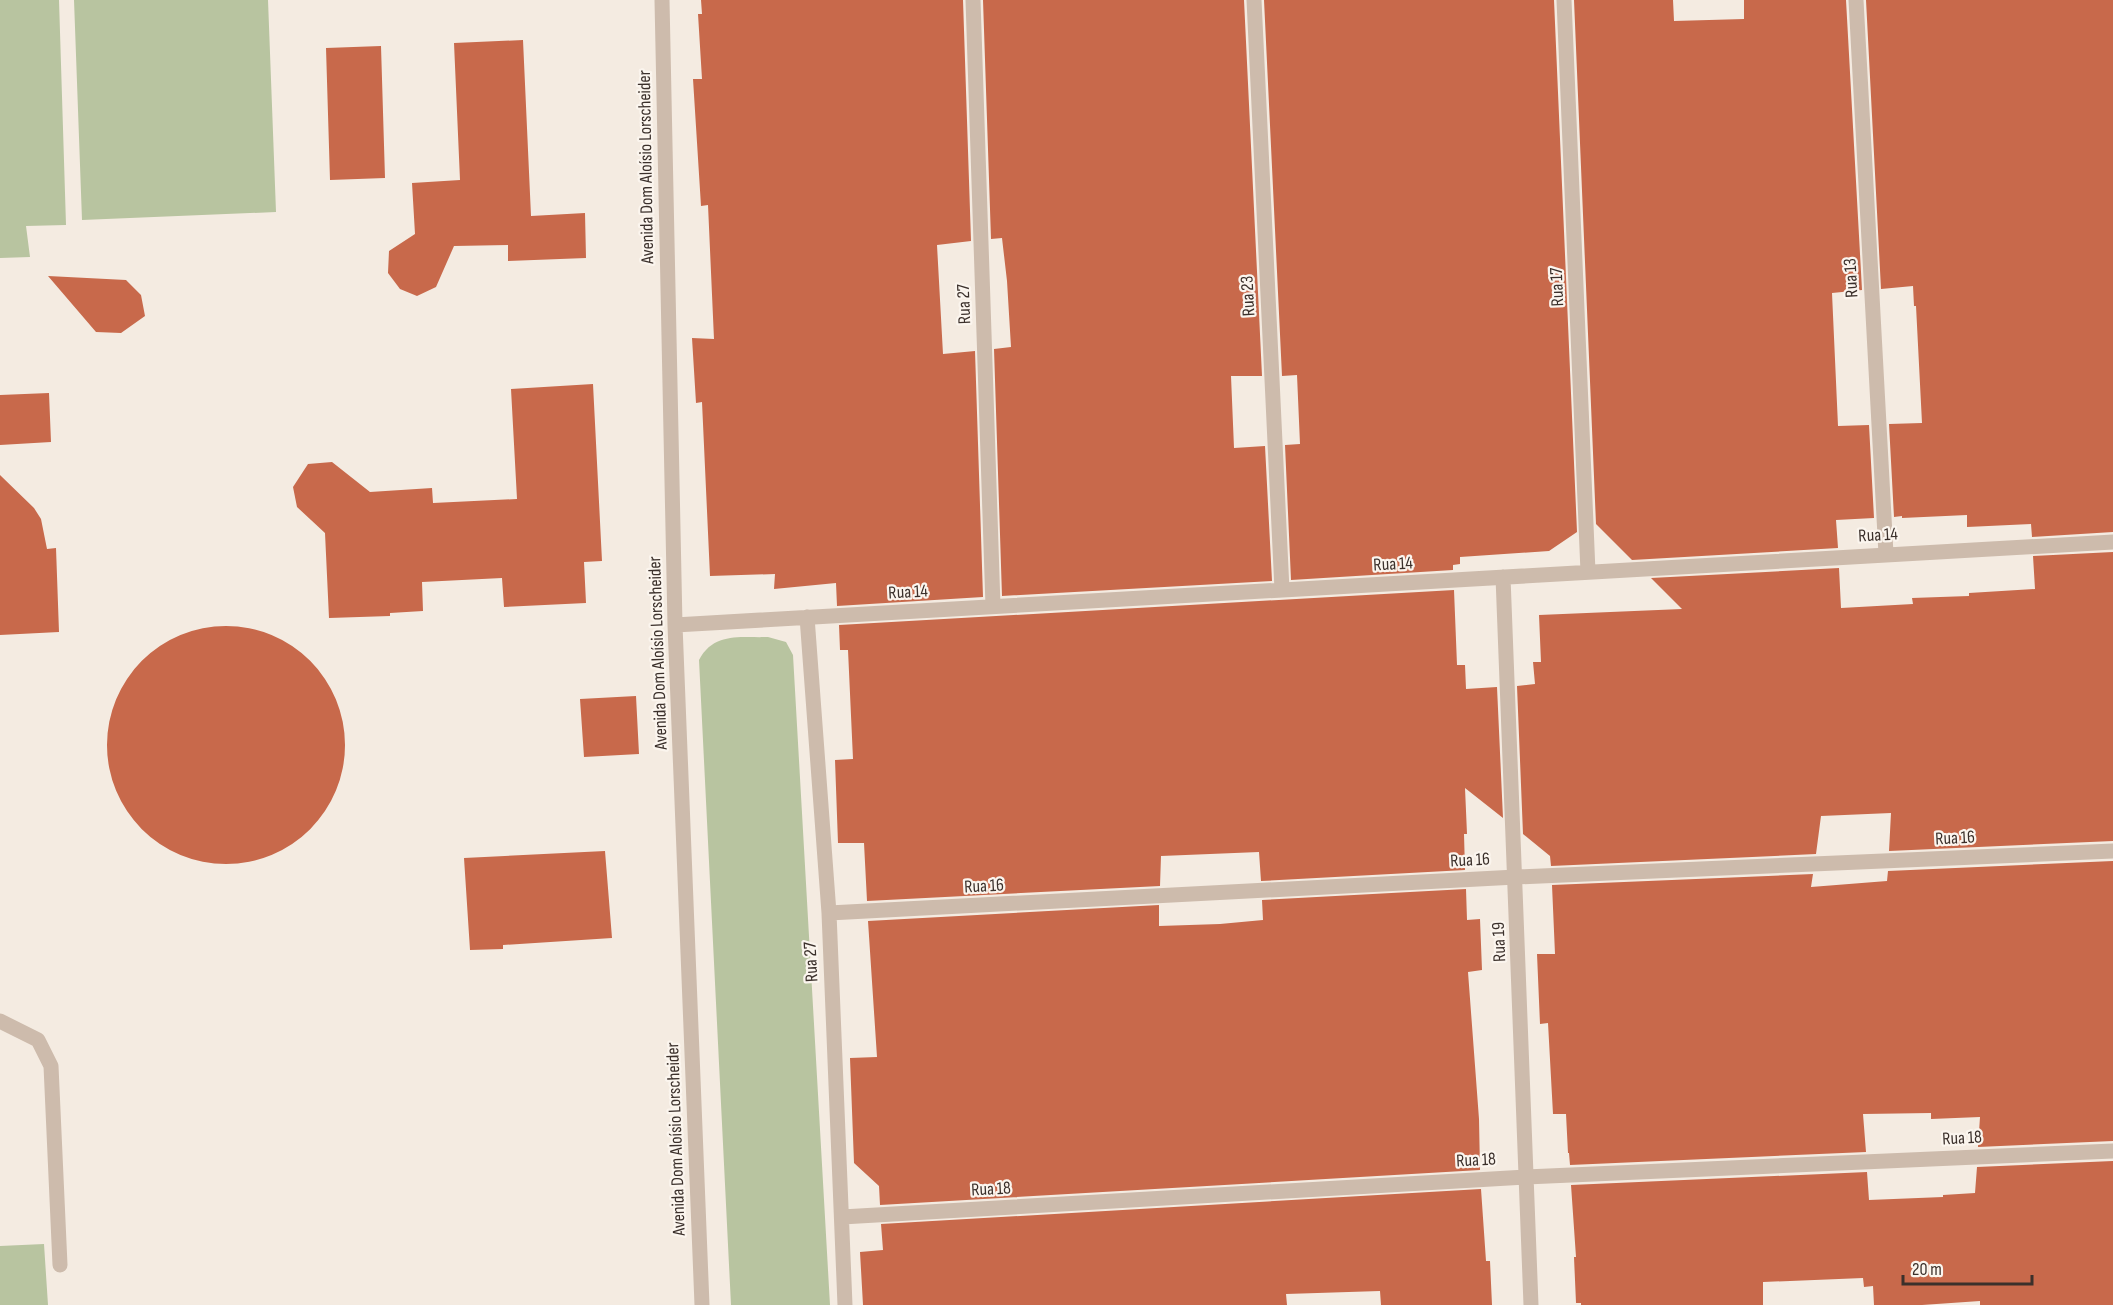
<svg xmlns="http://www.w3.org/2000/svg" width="2113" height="1305" viewBox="0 0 2113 1305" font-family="'Sofia Sans Condensed',sans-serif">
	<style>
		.green { fill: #b8c4a0 }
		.building { fill: #c8694b }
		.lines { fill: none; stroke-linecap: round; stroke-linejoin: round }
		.lane { stroke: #cdbbac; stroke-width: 15 }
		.street { stroke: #cdbbac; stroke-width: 15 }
		.labels { text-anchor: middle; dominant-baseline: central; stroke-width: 4.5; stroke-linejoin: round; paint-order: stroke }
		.street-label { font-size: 18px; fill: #3b302b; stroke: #fbf5ee }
	</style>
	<rect width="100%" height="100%" fill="#f4ebe1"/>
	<path class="green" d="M0 0H59L66 225 26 226 30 257 0 258Z
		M74 0H268L276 212 82 220Z
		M768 637 786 642 793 655 830 1305H731L699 660C714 632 740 638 768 637Z
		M44 1244 48 1305H0V1246Z"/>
	<path class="building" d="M701 0H963L971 241 937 245 943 354 975 351 983 597 837 606 836 583 774 589 775 574 710 576 702 402 696 403 692 338 714 339 708 205 701 206 693 79H702L698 14H702Z
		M983 0H1244L1262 376H1231L1234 448 1265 446 1272 581 1002 596 994 349 1011 347 1007 281 1002 238 991 239Z
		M1264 0H1554L1577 532 1549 551 1460 557V564L1453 565V570L1291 580 1285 445 1300 444 1297 375 1282 376Z
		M1574 0H1673L1674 21 1744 19V0H1846L1862 290 1832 293 1838 426 1869 425 1874 518 1836 520 1838 548 1632 560 1596 524Z
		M1866 0H2113V532L2032 537 2031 524 1967 527V515L1902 518V516L1894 517 1889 424 1922 423 1916 306H1914L1913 286 1881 289Z
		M523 40 531 216 585 213 586 258 508 261V245L454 246 436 287 417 296 400 289 388 273 389 251 415 234 412 183 460 180 454 43Z
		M381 46 385 178 330 180 326 48Z
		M48 276 126 280 141 295 145 316 121 333 96 332Z
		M593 384 602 561 584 562 586 603 504 607 502 578 422 582 423 611 390 613V616L329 618 325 533 297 507 293 487 308 464 332 462 370 492 432 488 433 503 517 499 511 389Z
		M49 393 51 442 0 445V395Z
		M0 475 34 508 41 519 47 549 56 548 59 632 0 635Z
		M2113 552V841L1889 851 1891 813 1821 816 1816 854 1551 866 1550 856 1523 834 1517 686 1535 684 1533 662H1541L1539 615 1682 609 1651 578 1839 568 1841 608 1913 604 1912 598 1969 596V593L2035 589 2033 556Z
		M1454 590 1457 665H1465L1466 689 1497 687 1503 818 1465 788 1467 834H1464L1465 870 1261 881 1259 852 1161 856 1160 886 867 901 864 843H838L835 760 853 759 848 650H840L839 625Z
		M107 745a119 119 0 1 1 238 0a119 119 0 1 1-238 0Z
		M636 696 639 754 584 757 580 699Z
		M605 851 612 938 503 945V949L470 950 464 858Z
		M2113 861V1141L1978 1147 1980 1117 1931 1119V1113L1863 1114 1866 1152 1570 1165 1569 1153H1568L1566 1114H1553L1548 1023 1540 1024 1537 954H1555L1552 885 1813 874 1811 887 1887 881 1888 871Z
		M1466 889 1467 920 1480 919 1482 970 1468 972 1479 1119 1480 1170 880 1205 879 1186 854 1163 850 1058 877 1057 868 921 1159 905V926L1220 924 1263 920 1262 900Z
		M2113 1161V1305H1980V1301L1922 1305H1874L1873 1286 1864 1287 1863 1278 1763 1282V1305H1581V1303H1576L1574 1257H1576L1571 1185 1867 1172 1869 1200 1943 1197V1195L1975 1193 1977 1167Z
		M1481 1189 1486 1261H1490L1492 1305H1381L1380 1291 1286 1294 1287 1305H863L860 1252 883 1250 881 1224Z"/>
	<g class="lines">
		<path class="lane" d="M0 1021 38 1040 51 1066 60 1265"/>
		<path class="street" d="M662 0 675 625 702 1305
			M973 0 993 606
			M1254 0 1282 590
			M1564 0 1588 572
			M1856 0 1886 554
			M1503 577 1531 1305
			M807 617 829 913 845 1305
			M675 625 2113 542
			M829 913 1516 877 2113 851
			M842 1217 1526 1177 2113 1151"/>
	</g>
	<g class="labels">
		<g class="street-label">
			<text transform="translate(646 167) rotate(-91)">Avenida Dom Aloísio Lorscheider</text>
			<text transform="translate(1851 278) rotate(-93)">Rua 13</text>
			<text transform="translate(1557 287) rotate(-92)">Rua 17</text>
			<text transform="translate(1248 296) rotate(-93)">Rua 23</text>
			<text transform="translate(964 304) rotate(-92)">Rua 27</text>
			<text transform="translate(1878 535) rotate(-3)">Rua 14</text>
			<text transform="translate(1393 564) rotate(-3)">Rua 14</text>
			<text transform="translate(908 592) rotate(-3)">Rua 14</text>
			<text transform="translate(658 653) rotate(-92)">Avenida Dom Aloísio Lorscheider</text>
			<text transform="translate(1955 838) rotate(-3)">Rua 16</text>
			<text transform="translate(1470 860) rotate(-3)">Rua 16</text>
			<text transform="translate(984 886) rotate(-3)">Rua 16</text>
			<text transform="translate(1499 942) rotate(-92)">Rua 19</text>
			<text transform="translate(811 962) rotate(-93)">Rua 27</text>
			<text transform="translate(1962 1138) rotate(-3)">Rua 18</text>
			<text transform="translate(676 1139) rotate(-92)">Avenida Dom Aloísio Lorscheider</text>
			<text transform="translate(1476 1160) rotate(-3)">Rua 18</text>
			<text transform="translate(991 1189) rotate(-3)">Rua 18</text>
		</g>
	</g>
	<path d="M1903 1275v9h129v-9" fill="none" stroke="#3b302b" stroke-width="3"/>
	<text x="1912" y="1275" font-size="18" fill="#3b302b" stroke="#fbf5ee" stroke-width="4.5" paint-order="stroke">20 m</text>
</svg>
